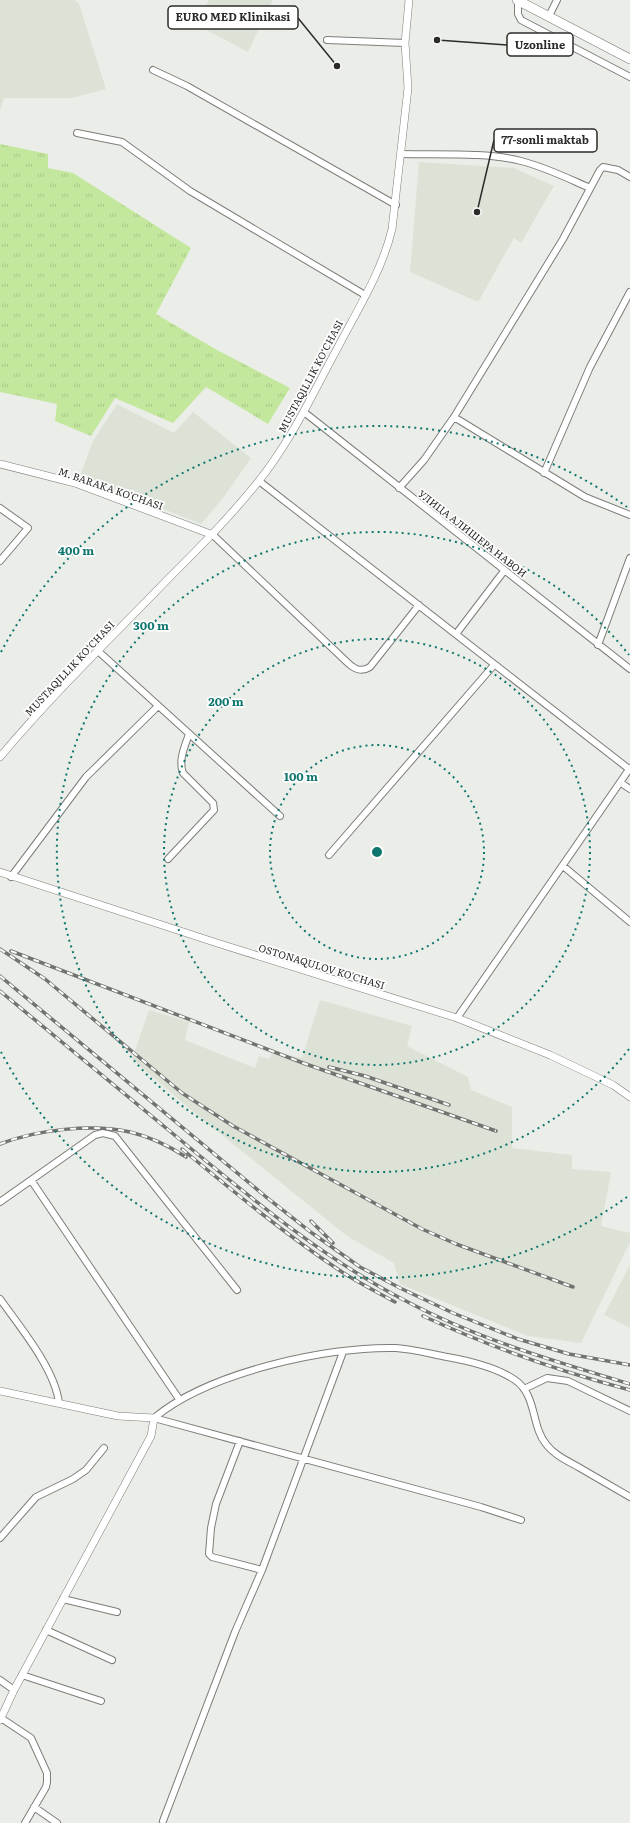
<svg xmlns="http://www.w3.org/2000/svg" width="630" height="1823" viewBox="0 0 630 1823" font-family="Literata,serif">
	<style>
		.built { fill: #dce2d6 }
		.park { fill: url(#park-tufts) }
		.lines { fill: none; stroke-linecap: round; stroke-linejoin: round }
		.minor-casing { stroke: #7c7e7a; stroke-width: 8 }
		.tertiary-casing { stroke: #7c7e7a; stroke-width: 8 }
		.primary-casing { stroke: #7c7e7a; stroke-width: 10 }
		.minor { stroke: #fff; stroke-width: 6 }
		.tertiary { stroke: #fff; stroke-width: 7 }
		.primary { stroke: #fff; stroke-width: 9 }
		.rail-casing { stroke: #727471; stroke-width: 3.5 }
		.rail { stroke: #fff; stroke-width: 2; stroke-dasharray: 6; stroke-linecap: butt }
		.ring { fill: none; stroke: #0f766e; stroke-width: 2; stroke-dasharray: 2 4 }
		.labels { text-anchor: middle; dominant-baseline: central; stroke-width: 3.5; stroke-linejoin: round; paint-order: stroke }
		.street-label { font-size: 10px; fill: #2b2c2a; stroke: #fff }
		.centre { fill: #0f766e; stroke: #fff; stroke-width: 2 }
		.ring-label { font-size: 12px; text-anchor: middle; font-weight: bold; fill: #0f766e; stroke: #fff; stroke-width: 3.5; stroke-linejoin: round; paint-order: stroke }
		.leader { fill: none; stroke: #2b2c2a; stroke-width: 1.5 }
		.callout-dot { fill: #2b2c2a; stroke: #fff; stroke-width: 1.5 }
		.callout { fill: #fff; stroke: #2b2c2a; stroke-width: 1.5 }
		.callout-label { font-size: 11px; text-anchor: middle; font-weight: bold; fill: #2b2c2a }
	</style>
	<defs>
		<pattern id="park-tufts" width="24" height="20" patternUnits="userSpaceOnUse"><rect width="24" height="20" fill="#c3e89d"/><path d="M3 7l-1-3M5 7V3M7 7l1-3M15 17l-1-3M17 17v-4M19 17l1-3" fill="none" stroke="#a8c787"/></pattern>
	</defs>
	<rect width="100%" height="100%" fill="#ebeee8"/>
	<path class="built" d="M0 0H75L79 4 106 89 72 98H4L0 110Z
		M209 0H273L248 52 195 24Z
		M419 162 514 168 554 186 521 243 514 238 478 302 410 272Z
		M117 404 174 433 193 412 251 458 223 498 201 524 80 476 93 441Z
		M320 1000 412 1026 407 1046 468 1077 471 1090 512 1107V1148L572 1155V1169L611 1172 601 1226 630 1233V1242L581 1343 528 1336 400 1284 394 1263 347 1236 197 1115 132 1059 149 1010 189 1022 185 1040 255 1068 259 1056 269 1059 273 1052 302 1058Z
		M630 1265V1328L604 1315Z"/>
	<path class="park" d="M0 144 48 154V168L73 173 191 248 156 314 217 350 290 388 268 424 206 387 173 423 115 398 91 436 55 421 57 404 0 392Z"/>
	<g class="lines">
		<g class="minor-casing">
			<path id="minor" d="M518 0V14L521 20 630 77
				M549 16 557 0
				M327 40 405 43
				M153 70 187 86 396 205
				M77 133 122 142 190 191 365 295
				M401 154C438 155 486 152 521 161 545 167 567 178 590 188
				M304 412 630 669
				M454 417 585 497 630 515
				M544 473 590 367 630 292
				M259 481 629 769
				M399 488 424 460 454 417 563 239 600 170 603 167 618 170 630 177
				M0 508 28 528 0 561
				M213 535 349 664C356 670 362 672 370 667L419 605
				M456 634 504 571
				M598 645 630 558
				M98 651 280 816
				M621 783 630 789
				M329 855 494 665
				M168 859 214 810 213 803 183 773C178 760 185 746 189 734
				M563 866 630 922
				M11 877 86 777 158 706
				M457 1018 630 768
				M31 1180 179 1399
				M0 1202 95 1135 103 1133 115 1136 237 1290
				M0 1299C20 1327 55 1369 59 1403
				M524 1389 547 1378 568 1381 630 1411
				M154 1418C208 1373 326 1346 396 1348 413 1349 431 1354 447 1357 470 1361 496 1367 515 1380 537 1395 531 1426 546 1444 554 1455 568 1461 580 1468 597 1478 613 1487 630 1497
				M154 1418 481 1507 521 1520
				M240 1441 216 1504 211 1528 209 1554 212 1557 262 1570
				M0 1538 36 1497 73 1479 86 1470 104 1448
				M63 1599 117 1612
				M46 1630 112 1660
				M22 1675 101 1701
				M0 1680 14 1690
				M1 1718 31 1738 47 1773V1782L46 1787 25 1823
				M34 1807 57 1823
				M163 1821 235 1632 262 1570 343 1352"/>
		</g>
		<g class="tertiary-casing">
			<path id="tertiary" d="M0 464 75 483 213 535
				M0 757C52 695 111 638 167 580 199 548 230 517 258 482 291 441 313 393 338 347 358 309 382 271 392 229L408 88 405 43 409 0
				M0 872 217 943 457 1018 550 1055 613 1085 630 1097
				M0 1391 118 1416 154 1418 151 1436 14 1690 0 1720"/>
		</g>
		<g class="primary-casing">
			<path id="primary" d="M517 0 630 59"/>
		</g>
		<use href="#minor" class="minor"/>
		<use href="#tertiary" class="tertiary"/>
		<use href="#primary" class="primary"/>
		<g class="rail-casing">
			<path id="rail" d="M0 949 45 979 182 1093 233 1126 422 1229 456 1244 573 1287
				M11 951 303 1063 496 1131
				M0 976 265 1196 312 1233 360 1267 400 1288 453 1313 518 1339 569 1354 630 1365
				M0 991C63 1043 126 1095 189 1147 257 1203 325 1259 404 1300 475 1338 553 1361 630 1384
				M329 1067 365 1076 449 1105
				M0 1144C36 1130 92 1123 130 1132 151 1137 169 1146 186 1157
				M182 1149C234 1192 286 1235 342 1272 359 1283 377 1292 395 1302
				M311 1221 333 1243
				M423 1316C490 1347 559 1371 630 1390"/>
		</g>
		<use href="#rail" class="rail"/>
	</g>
	<g class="ring">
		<circle cx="377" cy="852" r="107"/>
		<circle cx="377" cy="852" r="213"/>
		<path d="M629 1049A320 320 0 1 1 629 655"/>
		<path d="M627 1197A426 426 0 0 1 1 1052M1 652A426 426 0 0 1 627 507"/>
	</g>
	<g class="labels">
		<g class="street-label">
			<text transform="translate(310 376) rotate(-62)">MUSTAQILLIK KO‘CHASI</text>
			<text transform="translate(111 488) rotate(19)">M. BARAKA KO'CHASI</text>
			<text transform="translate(473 533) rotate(38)">УЛИЦА АЛИШЕРА НАВОИ</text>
			<text transform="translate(69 668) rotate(-47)">MUSTAQILLIK KO‘CHASI</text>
			<text transform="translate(322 966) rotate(17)">OSTONAQULOV KO'CHASI</text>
		</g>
	</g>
	<circle cx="377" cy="852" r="6" class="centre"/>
	<g class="ring-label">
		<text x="76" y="555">400 m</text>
		<text x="151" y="630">300 m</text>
		<text x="226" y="706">200 m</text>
		<text x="301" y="781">100 m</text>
	</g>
	<path class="leader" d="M337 66L298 18M437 40L507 45M477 212L494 140"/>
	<g class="callout-dot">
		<circle cx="337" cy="66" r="4"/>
		<circle cx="437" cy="40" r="4"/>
		<circle cx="477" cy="212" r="4"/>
	</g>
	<g class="callout">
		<rect x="168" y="6" width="130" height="23" rx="4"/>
		<rect x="507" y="33" width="66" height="23" rx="4"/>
		<rect x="494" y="129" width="103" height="23" rx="4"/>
	</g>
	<g class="callout-label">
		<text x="233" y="21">EURO MED Klinikasi</text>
		<text x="540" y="49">Uzonline</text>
		<text x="545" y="144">77-sonli maktab</text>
	</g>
</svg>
